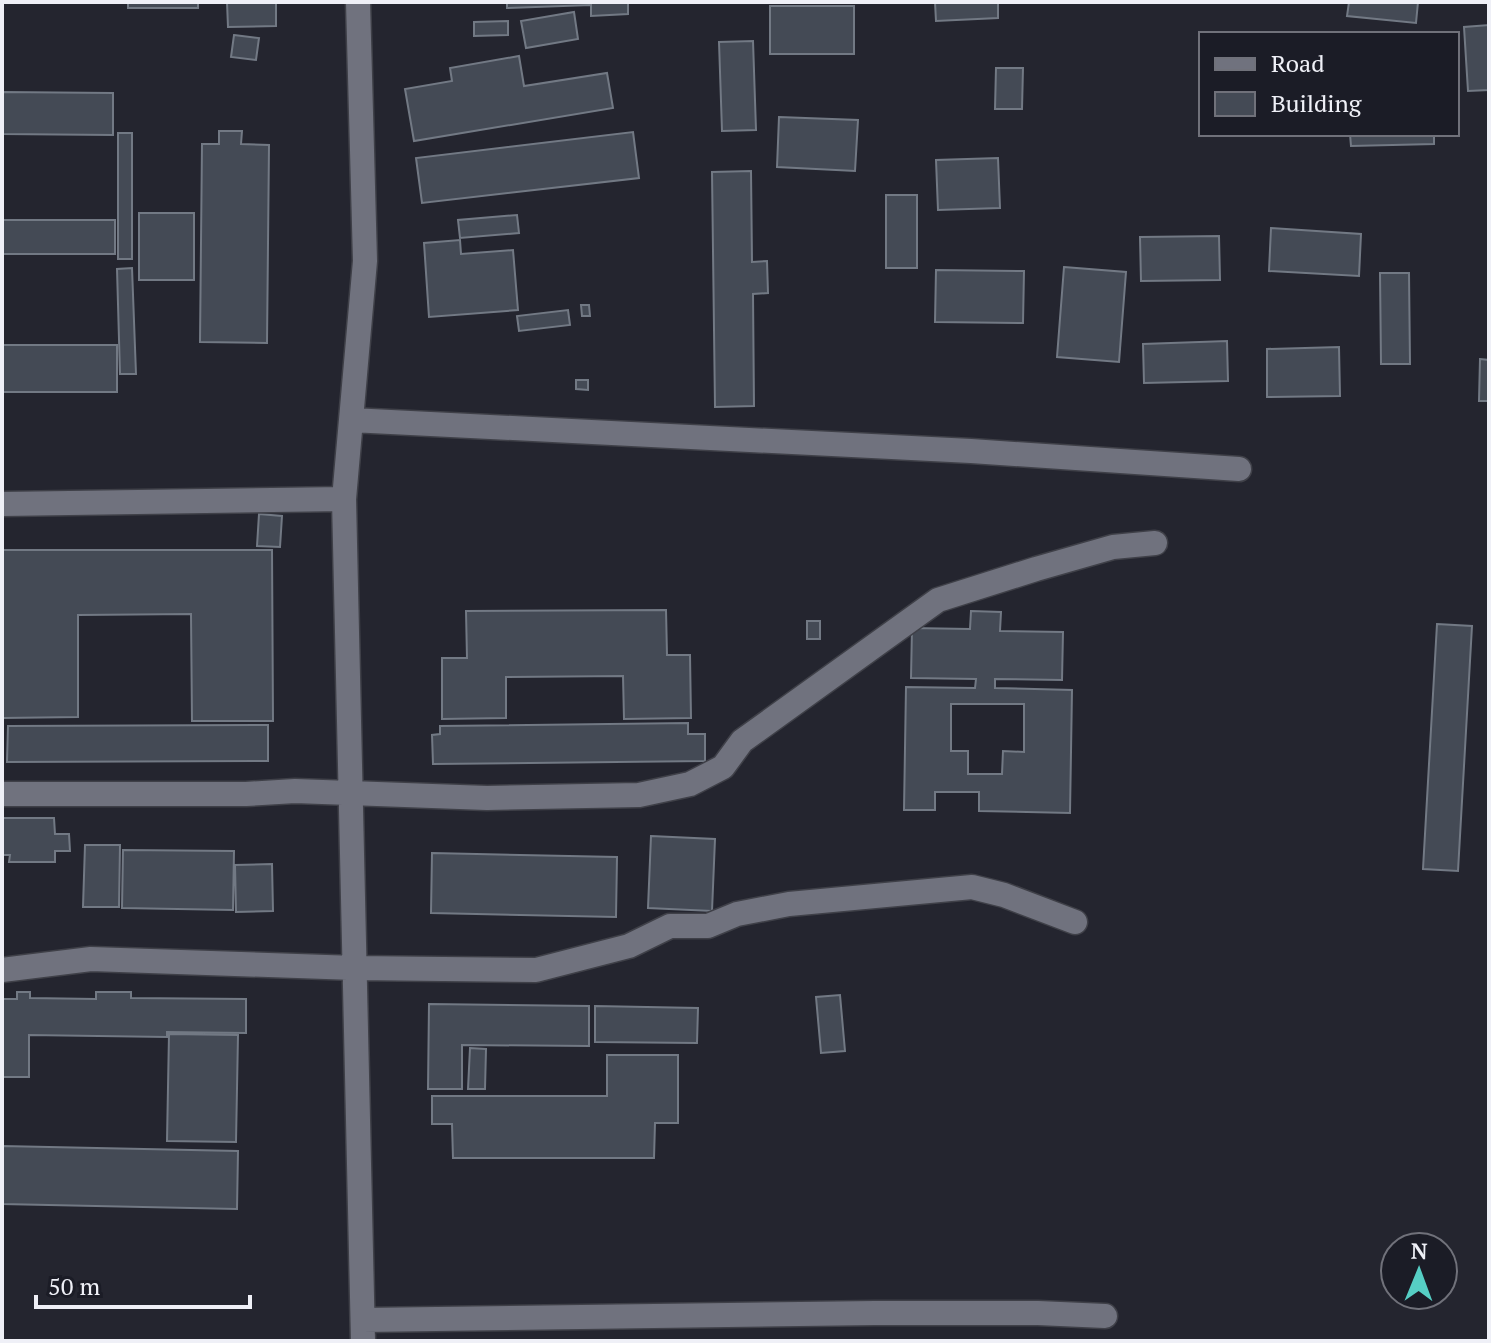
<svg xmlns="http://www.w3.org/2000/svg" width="1491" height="1343" viewBox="0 0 1491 1343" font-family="'PT Serif',serif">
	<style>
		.building { fill: #444a55; stroke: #727984; stroke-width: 2; fill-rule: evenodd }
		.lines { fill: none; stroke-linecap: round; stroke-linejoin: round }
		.minor-casing { stroke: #3f4048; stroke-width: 27 }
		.minor { stroke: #70727e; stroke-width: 24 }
	</style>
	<rect width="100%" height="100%" fill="#24252f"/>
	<path class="building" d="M128 2H198V8H128Z
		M227 2H276V26L228 27Z
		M507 2H628V14L591 16V5L507 8Z
		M935 2H998V18L936 21Z
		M1349 2H1418L1416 23 1347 16Z
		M770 6H854V54H770Z
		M574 12 578 39 526 48 521 21Z
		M508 21V35L474 36V22Z
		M1489 25V90L1468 91 1464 27Z
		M234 35 259 38 256 60 231 57Z
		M753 41 756 130 722 131 719 42Z
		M519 56 524 86 607 73 613 108 414 141 405 89 452 81 450 68Z
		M996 68H1023L1022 109H995Z
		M2 92 113 93V135L2 134Z
		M779 117 858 120 855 171 777 167Z
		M219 131H242L241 144 269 145 267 343 200 342 202 144H219Z
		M633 132 639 178 422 203 416 158Z
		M118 133H132V259H118Z
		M1350 134H1434V144L1351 146Z
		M998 158 1000 208 938 210 936 160Z
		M751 171 752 262 767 261 768 293 753 294 754 406 715 407 712 172Z
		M886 195H917V268H886Z
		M139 213H194V280H139Z
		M517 215 519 233 460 238 458 220Z
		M2 220H115V254H2Z
		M1271 228 1361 234 1359 276 1269 271Z
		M1219 236 1220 280 1141 281 1140 237Z
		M460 240 461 254 513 250 518 310 429 317 424 243Z
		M1064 267 1126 272 1119 362 1057 357Z
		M132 268 136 374H120L117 269Z
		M936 270 1024 271 1023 323 935 322Z
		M1380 273H1409L1410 364H1381Z
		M581 305H589L590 316H582Z
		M568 310 570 325 519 331 517 316Z
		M1227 341 1228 381 1144 383 1143 344Z
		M2 345H117V392H2Z
		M1339 347 1340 396 1267 397V349Z
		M1480 359 1489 360V401H1479Z
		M576 380H588V390L576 389Z
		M259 514 282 516 280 547 257 546Z
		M2 550H272L273 721H192L191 614 78 615V717L3 718Z
		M666 610 667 655H690L691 718 624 719 623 676 506 677V718L442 719V658H467L466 611Z
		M971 611 1001 612 1000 631 1063 632 1062 680 995 679V688L1072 690 1070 813 979 811V792H935V810H904L906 687 975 688 976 679 911 678 912 628 970 629ZM951 704H1024V752L1003 751 1002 774H968V751H951Z
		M807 621H820V639H807Z
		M1437 624 1472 626 1458 871 1423 869Z
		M688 723V734H705V761L433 764 432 735 440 734V726Z
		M268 725V761L7 762 8 726Z
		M2 818H54L55 834H69L70 851H55V862H9L10 855H2Z
		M651 836 715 839 712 911 648 908Z
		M85 845H120L119 907H83Z
		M123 850 234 851 233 910 122 908Z
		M432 853 617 857 616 917 431 913Z
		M272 864 273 911 236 912 235 865Z
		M17 992H30V998L96 999V992H131V998L246 999V1033L167 1032V1037L29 1035V1077H2V999H17Z
		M840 995 845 1051 821 1053 816 997Z
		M429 1004 589 1006V1046L462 1045V1089H428Z
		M595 1006 698 1008 697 1043 595 1042Z
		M169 1034 238 1035 236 1142 167 1141Z
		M470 1048 486 1049 485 1089H468Z
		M607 1055H678V1123H655L654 1158H453L452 1124H432V1096H607Z
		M2 1146 238 1151 237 1209 2 1204Z"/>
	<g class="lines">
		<g class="minor-casing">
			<path id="minor" d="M351 420 971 451 1239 469
				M344 499 363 1341
				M2 504 344 499 365 261 358 2
				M2 794H246L295 791 487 798 639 795 690 784 723 767 742 741 938 600 1036 569 1113 547 1155 543
				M2 970 91 959 355 968 536 970 629 946 670 926H708L737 914 789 904 972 887 1004 895 1075 922
				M363 1320 875 1313H1038L1105 1316"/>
		</g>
		<use href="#minor" class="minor"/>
	</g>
	<rect width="1491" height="1343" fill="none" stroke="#eff0f7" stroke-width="8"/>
	<rect x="1199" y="32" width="260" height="104" fill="#1b1c26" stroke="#70717a" stroke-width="2"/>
	<rect x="1215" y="58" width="40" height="12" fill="#70727e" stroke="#70717a" stroke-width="2"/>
	<text x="1271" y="72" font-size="24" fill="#eff0f7">Road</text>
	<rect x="1215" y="92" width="40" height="24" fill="#444a55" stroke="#70717a" stroke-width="2"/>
	<text x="1271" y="112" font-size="24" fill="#eff0f7">Building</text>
	<g transform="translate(1419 1271) rotate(1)"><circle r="38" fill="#1b1c26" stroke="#70717a" stroke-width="2"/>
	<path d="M0-6L14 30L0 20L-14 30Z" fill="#56cec4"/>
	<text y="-12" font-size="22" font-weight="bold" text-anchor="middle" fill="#eff0f7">N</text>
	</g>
	<path d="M36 1295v12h214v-12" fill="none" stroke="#eff0f7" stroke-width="4"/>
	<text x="48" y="1295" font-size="24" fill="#eff0f7" stroke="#1b1c26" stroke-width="6" paint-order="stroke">50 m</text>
</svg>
